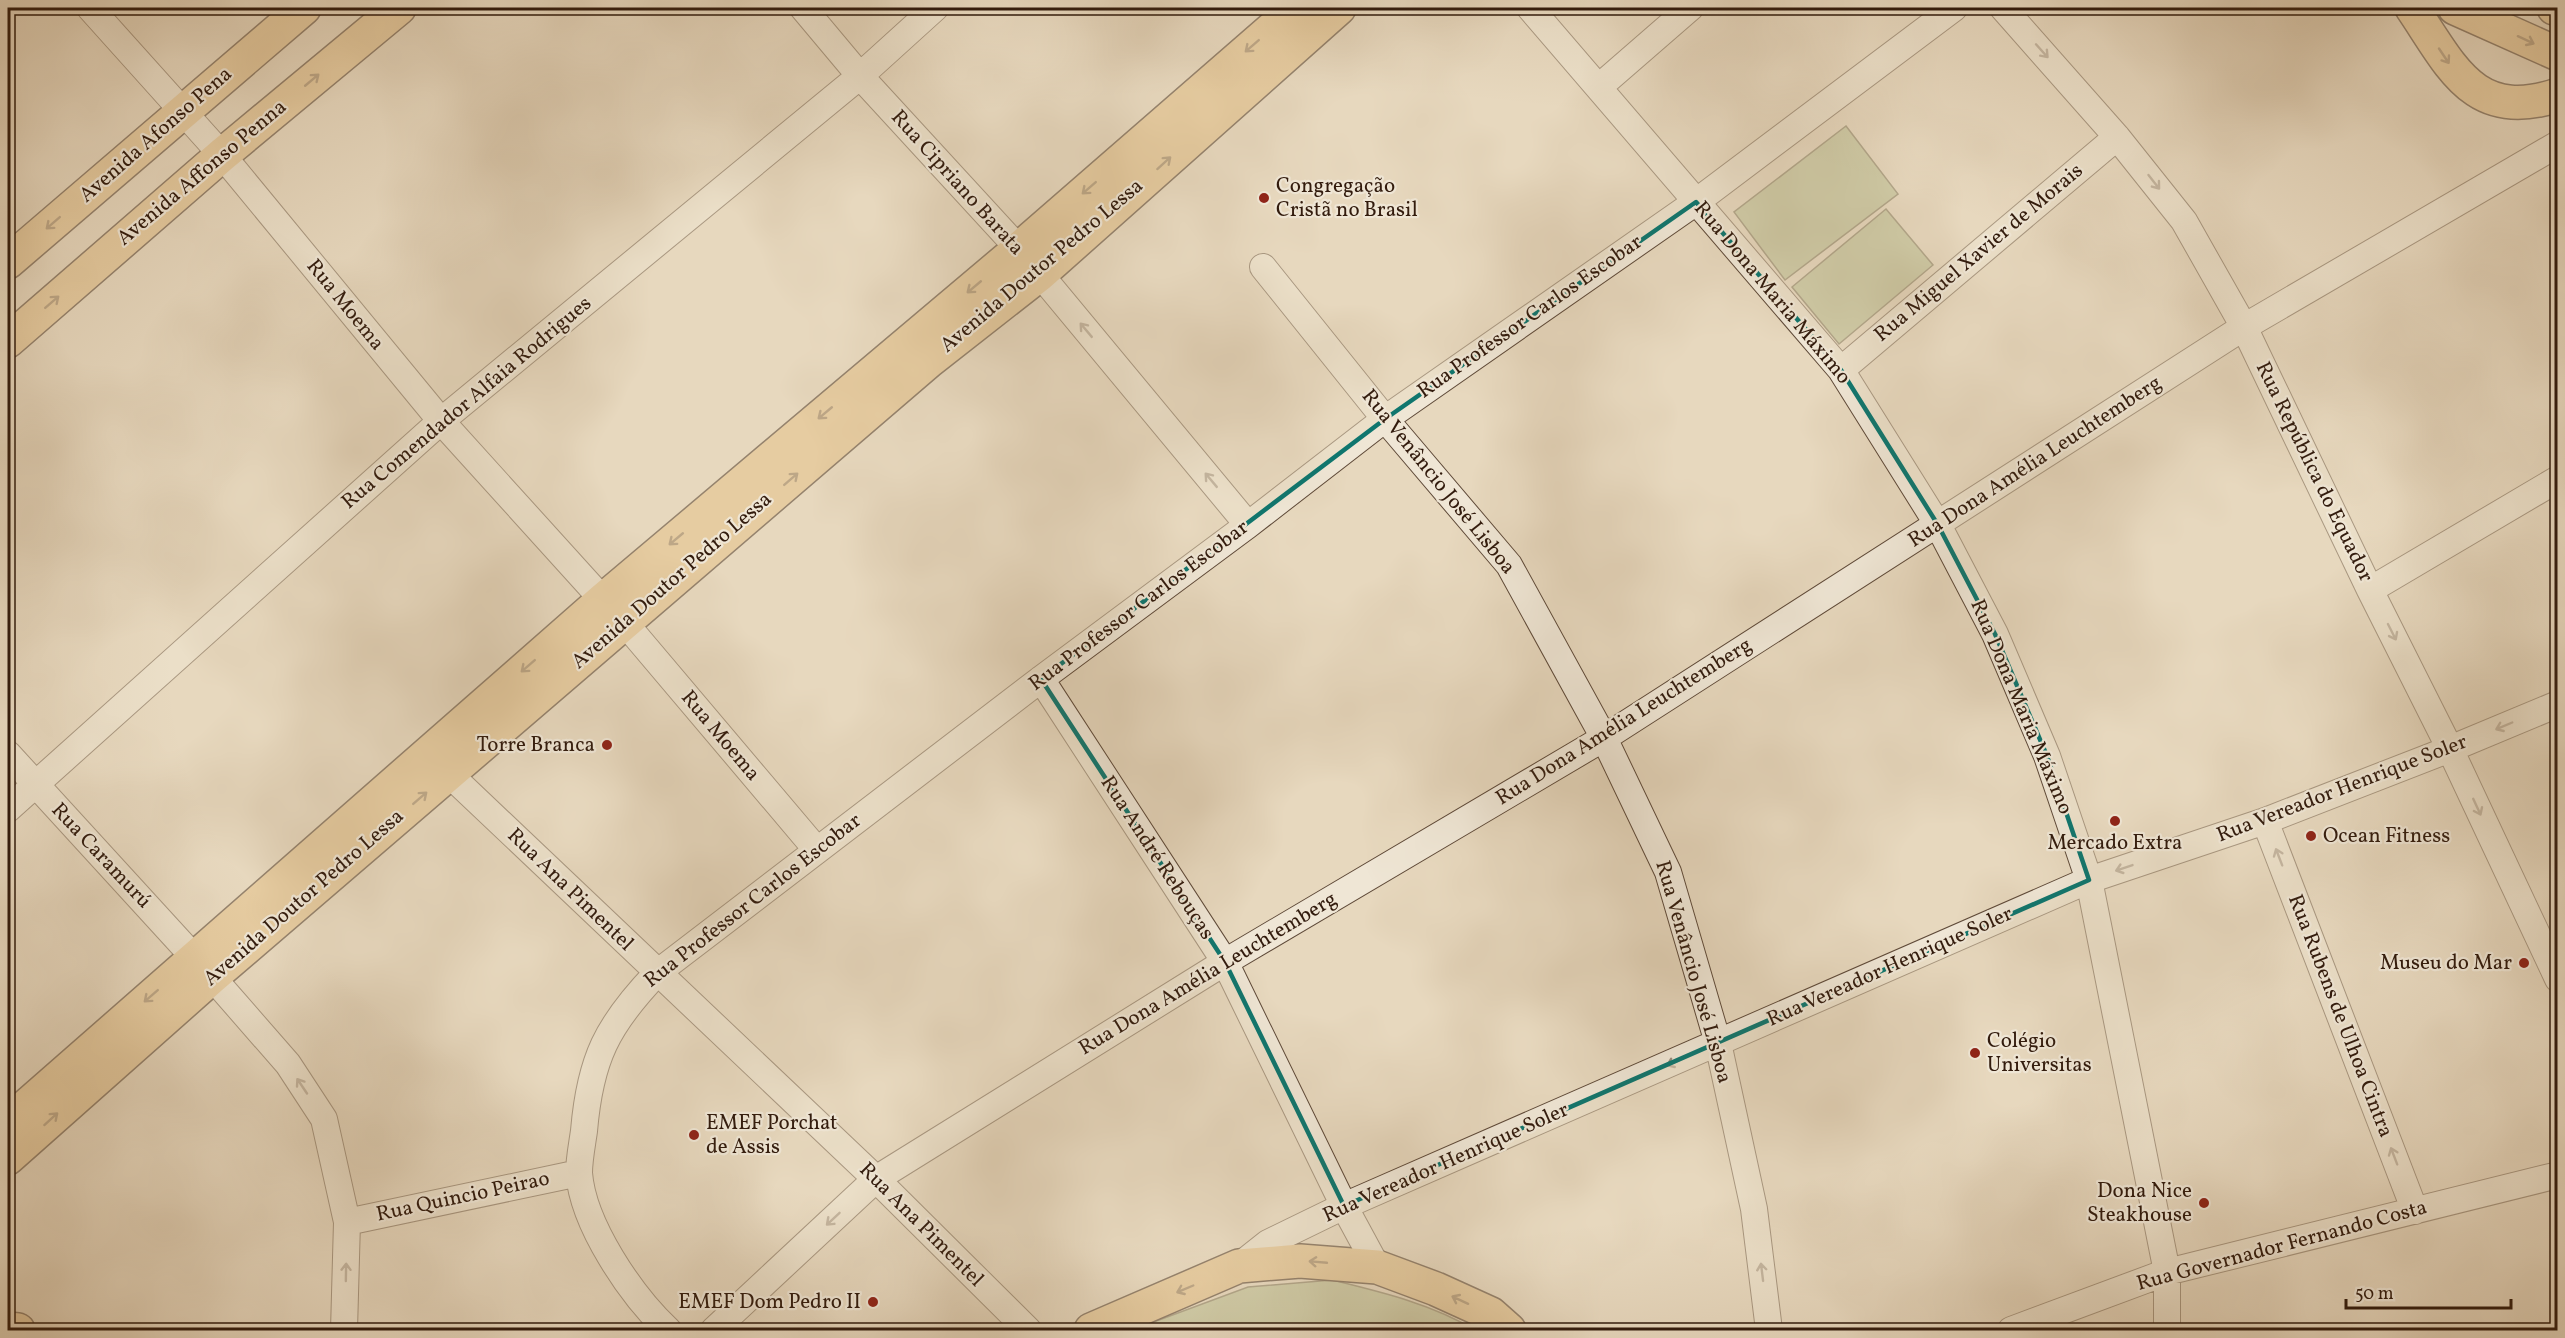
<svg xmlns="http://www.w3.org/2000/svg" width="2565" height="1338" viewBox="0 0 2565 1338" font-family="Vollkorn,serif">
	<style>
		.park { fill: #b6be91; stroke: #746c4f; stroke-width: 1.5 }
		.lines { fill: none; stroke-linecap: round; stroke-linejoin: round }
		.minor-casing { stroke: #5f4a39; stroke-width: 28 }
		.major-casing { stroke: #321b0d; stroke-width: 36 }
		.minor { stroke: #efe6d5; stroke-width: 26 }
		.major { stroke: #e4bc7f; stroke-width: 33 }
		.oneway { stroke: #8b6c46 }
		.oneway2 { stroke: #9a8b7b }
		.marked { fill: none; stroke: #0f766e; stroke-width: 4.5; stroke-linejoin: round }
		.poi-dot { fill: #8f2418; stroke: #efe6d5; stroke-width: 2 }
		.labels { text-anchor: middle; dominant-baseline: central; stroke-width: 4.5; stroke-linejoin: round; paint-order: stroke }
		.street-label { font-size: 21px; fill: #321b0d; stroke: #efe6d5 }
		.poi-label { font-size: 21px; fill: #321b0d; stroke: #efe6d5; text-anchor: start }
	</style>
	<rect width="100%" height="100%" fill="#e7d8be"/>
	<filter id="stains"><feTurbulence type="fractalNoise" baseFrequency=".00333" numOctaves="4"/><feColorMatrix values="0 0 0 0 .2 0 0 0 0 .09 0 0 0 0 .02 0 0 0 .5 -.17"/></filter>
	<radialGradient id="worn" r=".72"><stop offset=".6" stop-color="#630" stop-opacity="0"/><stop offset="1" stop-color="#630" stop-opacity=".3"/></radialGradient>
	<path class="park" d="M1846 126 1898 194 1785 280 1734 212Z
		M1886 209 1933 265 1839 344 1792 287Z
		M1332 1280C1381 1292 1432 1304 1475 1330H1132L1248 1287Z"/>
	<g class="lines">
		<g class="minor-casing">
			<path id="minor" d="M90 8 222 155 441 421 603 600
				M803 8 860 76 1019 249 1248 525
				M1530 8 1841 370 1938 525 1995 634 2047 756 2089 880 2167 1272V1330
				M2003 8 2117 137 2184 221 2244 327 2370 590 2450 749 2558 979
				M1599 87 1690 8
				M1263 267 1385 419 1509 565 1604 738 1668 872 1718 1043 1754 1209 1769 1330
				M1841 370 2117 137
				M2370 590 2558 479
				M624 622 816 849
				M1041 679 1225 962 1344 1206 1377 1267
				M8 754 212 977 288 1064 324 1119 347 1222 344 1330
				M448 773 876 1179 1028 1330
				M8 809 441 421 860 76 935 8
				M2265 821 2415 1211
				M347 1222 579 1173
				M1239 1266 1268 1243 1344 1206 2089 880 2265 821 2450 749 2558 704
				M668 1330C631 1295 583 1225 579 1173 579 1160 582 1145 584 1131 590 1059 607 1025 657 973L1041 679 1248 525 1385 419 1696 202 1954 8
				M714 1330 876 1179 1225 962 1604 738 2244 327 2558 144
				M2011 1330 2167 1272 2558 1175"/>
		</g>
		<g class="major-casing">
			<path id="major" d="M2412 8C2452 67 2474 123 2558 95
				M2455 8 2558 54
				M2554 8 2558 9
				M8 262 304 8
				M8 341 222 155 399 8
				M8 1122 603 600 1019 249 1296 8
				M8 1158 212 977 929 361 1040 274 1339 8
				M8 1329 18 1330
				M1091 1330 1239 1266 1300 1261 1377 1267 1436 1289 1491 1314 1509 1330"/>
		</g>
		<use href="#minor" class="minor"/>
		<use href="#major" class="major"/>
	</g>
	<defs><path id="oneway-shaft" d="M-6 0H5M1.5-3L5.5 0L1.5 3" fill="none" stroke-width="1.6" stroke-linecap="round" stroke-linejoin="round" transform="scale(1.5)"/></defs>
	<g class="oneway">
		<use href="#oneway-shaft" transform="translate(2526 40) rotate(25)"/>
		<use href="#oneway-shaft" transform="translate(1252 46) rotate(139)"/>
		<use href="#oneway-shaft" transform="translate(2444 56) rotate(56)"/>
		<use href="#oneway-shaft" transform="translate(312 80) rotate(-40)"/>
		<use href="#oneway-shaft" transform="translate(1164 163) rotate(-42)"/>
		<use href="#oneway-shaft" transform="translate(1089 188) rotate(139)"/>
		<use href="#oneway-shaft" transform="translate(53 223) rotate(139)"/>
		<use href="#oneway-shaft" transform="translate(974 287) rotate(140)"/>
		<use href="#oneway-shaft" transform="translate(52 302) rotate(-41)"/>
		<use href="#oneway-shaft" transform="translate(825 413) rotate(140)"/>
		<use href="#oneway-shaft" transform="translate(791 479) rotate(-41)"/>
		<use href="#oneway-shaft" transform="translate(676 539) rotate(140)"/>
		<use href="#oneway-shaft" transform="translate(528 666) rotate(139)"/>
		<use href="#oneway-shaft" transform="translate(420 798) rotate(-41)"/>
		<use href="#oneway-shaft" transform="translate(151 996) rotate(139)"/>
		<use href="#oneway-shaft" transform="translate(51 1119) rotate(-42)"/>
		<use href="#oneway-shaft" transform="translate(1318 1262) rotate(-175)"/>
		<use href="#oneway-shaft" transform="translate(1185 1289) rotate(157)"/>
		<use href="#oneway-shaft" transform="translate(1460 1300) rotate(-155)"/>
	</g>
	<g class="oneway2">
		<use href="#oneway-shaft" transform="translate(2042 51) rotate(48)"/>
		<use href="#oneway-shaft" transform="translate(2154 182) rotate(52)"/>
		<use href="#oneway-shaft" transform="translate(1086 330) rotate(-130)"/>
		<use href="#oneway-shaft" transform="translate(1211 480) rotate(-130)"/>
		<use href="#oneway-shaft" transform="translate(2392 632) rotate(63)"/>
		<use href="#oneway-shaft" transform="translate(2504 726) rotate(157)"/>
		<use href="#oneway-shaft" transform="translate(2477 807) rotate(65)"/>
		<use href="#oneway-shaft" transform="translate(2279 857) rotate(-111)"/>
		<use href="#oneway-shaft" transform="translate(2124 868) rotate(161)"/>
		<use href="#oneway-shaft" transform="translate(1675 1062) rotate(156)"/>
		<use href="#oneway-shaft" transform="translate(302 1086) rotate(-124)"/>
		<use href="#oneway-shaft" transform="translate(2394 1156) rotate(-111)"/>
		<use href="#oneway-shaft" transform="translate(833 1219) rotate(137)"/>
		<use href="#oneway-shaft" transform="translate(346 1272) rotate(-89)"/>
		<use href="#oneway-shaft" transform="translate(1762 1272) rotate(-97)"/>
	</g>
	<path d="M0 0H2565V1338H0ZM1696 202 1841 370 1938 525 1995 634 2047 756 2089 880 1344 1206 1225 962 1041 679 1385 419Z" fill="#e7d8be" fill-opacity=".55" fill-rule="evenodd"/>
	<path class="marked" d="M1696 202 1841 370 1938 525 1995 634 2047 756 2089 880 1344 1206 1225 962 1041 679 1385 419Z"/>
	<g class="poi-dot">
		<circle cx="1264" cy="198" r="6"/>
		<circle cx="607" cy="745" r="6"/>
		<circle cx="2115" cy="821" r="6"/>
		<circle cx="2311" cy="836" r="6"/>
		<circle cx="2524" cy="963" r="6"/>
		<circle cx="1975" cy="1053" r="6"/>
		<circle cx="694" cy="1135" r="6"/>
		<circle cx="2204" cy="1203" r="6"/>
		<circle cx="873" cy="1302" r="6"/>
	</g>
	<g class="labels">
		<g class="street-label">
			<text transform="translate(156 135) rotate(-41)">Avenida Afonso Pena</text>
			<text transform="translate(202 173) rotate(-40)">Avenida Affonso Penna</text>
			<text transform="translate(957 183) rotate(48)">Rua Cipriano Barata</text>
			<text transform="translate(1979 253) rotate(-40)">Rua Miguel Xavier de Morais</text>
			<text transform="translate(1042 266) rotate(-40)">Avenida Doutor Pedro Lessa</text>
			<text transform="translate(1772 293) rotate(50)">Rua Dona Maria Máximo</text>
			<text transform="translate(345 305) rotate(51)">Rua Moema</text>
			<text transform="translate(1530 317) rotate(-35)">Rua Professor Carlos Escobar</text>
			<text transform="translate(467 403) rotate(-40)">Rua Comendador Alfaia Rodrigues</text>
			<text transform="translate(2035 462) rotate(-33)">Rua Dona Amélia Leuchtemberg</text>
			<text transform="translate(2314 472) rotate(64)">Rua República do Equador</text>
			<text transform="translate(1438 482) rotate(51)">Rua Venâncio José Lisboa</text>
			<text transform="translate(672 581) rotate(-41)">Avenida Doutor Pedro Lessa</text>
			<text transform="translate(1139 606) rotate(-37)">Rua Professor Carlos Escobar</text>
			<text transform="translate(2021 707) rotate(67)">Rua Dona Maria Máximo</text>
			<text transform="translate(1624 722) rotate(-32)">Rua Dona Amélia Leuchtemberg</text>
			<text transform="translate(720 736) rotate(50)">Rua Moema</text>
			<text transform="translate(2342 789) rotate(-21)">Rua Vereador Henrique Soler</text>
			<text transform="translate(101 856) rotate(47)">Rua Caramurú</text>
			<text transform="translate(1157 858) rotate(57)">Rua André Rebouças</text>
			<text transform="translate(570 890) rotate(44)">Rua Ana Pimentel</text>
			<text transform="translate(304 898) rotate(-41)">Avenida Doutor Pedro Lessa</text>
			<text transform="translate(753 901) rotate(-38)">Rua Professor Carlos Escobar</text>
			<text transform="translate(1890 967) rotate(-24)">Rua Vereador Henrique Soler</text>
			<text transform="translate(1693 972) rotate(74)">Rua Venâncio José Lisboa</text>
			<text transform="translate(1208 974) rotate(-31)">Rua Dona Amélia Leuchtemberg</text>
			<text transform="translate(2340 1016) rotate(69)">Rua Rubens de Ulhoa Cintra</text>
			<text transform="translate(1446 1163) rotate(-24)">Rua Vereador Henrique Soler</text>
			<text transform="translate(463 1197) rotate(-12)">Rua Quincio Peirao</text>
			<text transform="translate(921 1225) rotate(45)">Rua Ana Pimentel</text>
			<text transform="translate(2282 1246) rotate(-15)">Rua Governador Fernando Costa</text>
		</g>
		<g class="poi-label">
			<text x="1276" y="186">Congregação<tspan x="1276" dy="24">Cristã no Brasil</tspan></text>
			<text x="595" y="745" text-anchor="end">Torre Branca</text>
			<text x="2323" y="836">Ocean Fitness</text>
			<text x="2115" y="843" text-anchor="middle">Mercado Extra</text>
			<text x="2512" y="963" text-anchor="end">Museu do Mar</text>
			<text x="1987" y="1041">Colégio<tspan x="1987" dy="24">Universitas</tspan></text>
			<text x="706" y="1123">EMEF Porchat<tspan x="706" dy="24">de Assis</tspan></text>
			<text x="2192" y="1191" text-anchor="end">Dona Nice<tspan x="2192" dy="24">Steakhouse</tspan></text>
			<text x="861" y="1302" text-anchor="end">EMEF Dom Pedro II</text>
		</g>
	</g>
	<rect width="2565" height="1338" fill="none" stroke="#e7d8be" stroke-width="30"/>
	<rect x="9" y="9" width="2547" height="1320" fill="none" stroke="#321b0d" stroke-width="3"/>
	<rect x="15" y="15" width="2535" height="1308" fill="none" stroke="#321b0d" stroke-width="1.5"/>
	<path d="M2346 1299v9h165v-9" fill="none" stroke="#321b0d" stroke-width="3"/>
	<text x="2355" y="1299" font-size="18" fill="#321b0d" stroke="#efe6d5" stroke-width="4.5" paint-order="stroke">50 m</text>
	<rect width="100%" height="100%" filter="url(#stains)"/>
	<rect width="100%" height="100%" fill="url(#worn)"/>
</svg>
